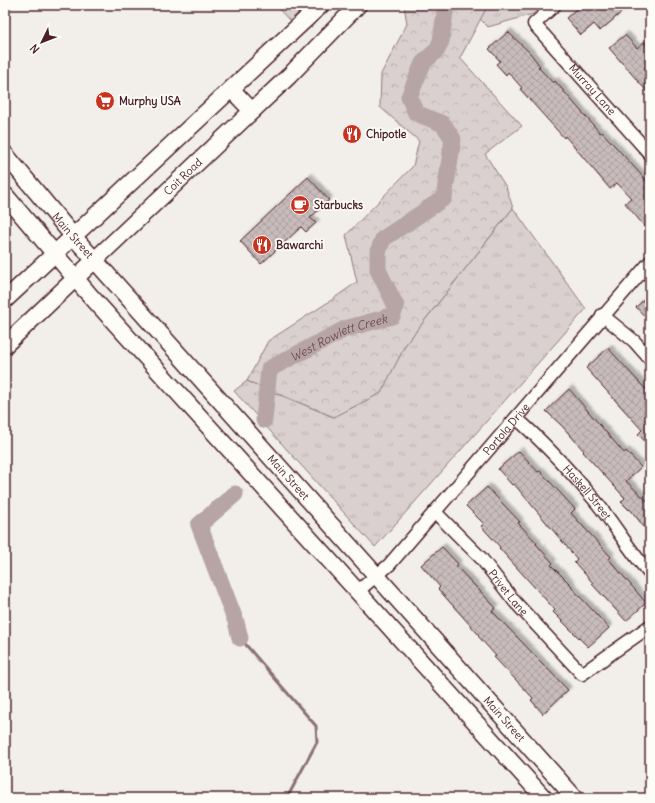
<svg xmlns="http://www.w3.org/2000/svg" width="655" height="803" viewBox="0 0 655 803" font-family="Delius,sans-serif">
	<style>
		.grass { fill: url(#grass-tufts); stroke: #92787d }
		.forest { fill: url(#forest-crowns); stroke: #92787d }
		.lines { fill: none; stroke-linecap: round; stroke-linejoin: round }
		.stream { stroke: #8b6f75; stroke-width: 3 }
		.river { stroke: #b7a5a6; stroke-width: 17 }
		.building { fill: url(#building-cross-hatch); stroke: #4a1f2b; filter: url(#shadow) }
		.minor-casing { stroke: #4a1f2b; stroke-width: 15 }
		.major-casing { stroke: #4a1f2b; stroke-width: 19 }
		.minor { stroke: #fdfcf7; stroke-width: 12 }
		.major { stroke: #fdfcf7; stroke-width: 16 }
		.labels { text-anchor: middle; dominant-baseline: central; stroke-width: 3.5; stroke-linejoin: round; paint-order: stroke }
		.street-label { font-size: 11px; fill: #4a1f2b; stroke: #fdfcf7 }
		.poi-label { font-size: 11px; font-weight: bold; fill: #4a1f2b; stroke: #fdfcf7; text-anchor: start }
		.water-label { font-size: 12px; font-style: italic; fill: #704e56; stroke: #fdfcf7 }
	</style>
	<defs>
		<pattern id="grass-tufts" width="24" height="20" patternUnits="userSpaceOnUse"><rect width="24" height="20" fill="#d9d0cf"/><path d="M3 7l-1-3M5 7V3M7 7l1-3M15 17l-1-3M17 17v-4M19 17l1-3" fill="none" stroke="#bcb2b2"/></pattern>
		<pattern id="forest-crowns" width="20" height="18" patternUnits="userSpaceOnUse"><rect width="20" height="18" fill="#d9d0cf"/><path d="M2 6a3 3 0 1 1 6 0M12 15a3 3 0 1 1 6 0" fill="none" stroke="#bcb2b2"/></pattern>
		<pattern id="building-cross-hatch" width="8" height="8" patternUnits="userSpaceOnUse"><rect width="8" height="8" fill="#c8bbbb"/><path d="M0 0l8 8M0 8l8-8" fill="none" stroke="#ada0a1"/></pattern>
		<filter id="shadow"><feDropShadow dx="3.5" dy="-3.5" stdDeviation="1" flood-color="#0004"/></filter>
	</defs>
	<rect width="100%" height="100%" fill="#f2efeb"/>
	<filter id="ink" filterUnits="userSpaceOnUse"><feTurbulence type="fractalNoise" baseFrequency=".025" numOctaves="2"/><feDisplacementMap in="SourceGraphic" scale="8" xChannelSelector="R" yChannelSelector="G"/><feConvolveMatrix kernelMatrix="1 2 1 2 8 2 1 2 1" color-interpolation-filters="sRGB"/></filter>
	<g filter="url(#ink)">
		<path class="grass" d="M275 5H306L290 21Z
			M488 5H542L533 14 488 27 480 19Z
			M513 208 586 309 375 547 234 391 247 381 334 417 380 393 406 344Z"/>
		<path class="forest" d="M404 5H488L460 58 522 126 485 154 506 187 513 208 406 344 381 393 334 417 247 381 268 341 330 301 357 282 346 235 413 166 419 141 380 107 381 74 407 24Z"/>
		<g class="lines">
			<path class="stream" d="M240 638 316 726 317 742 287 798"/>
			<g class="river">
				<path id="s1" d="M264 420 269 369 345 329 392 316 396 306 378 270V252L383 239 444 198 453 139 443 124 416 113 409 97 423 63 437 50 441 41 446 5"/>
				<path d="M235 494 199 525 236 622 240 638"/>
			</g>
		</g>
		<path class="building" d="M581 5H618L623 11 600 31 594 24 581 35 566 18Z
			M508 32 530 53 540 66 538 67 553 83 555 81 600 133 602 132 645 179 650 186V222L645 227 625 203 631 198 617 183 610 189 565 136 564 138 520 89 522 88 508 72 506 75 496 64 500 61 489 49Z
			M625 35 637 48 644 42 650 48V95L609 48Z
			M308 177 329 200 310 218 316 223 306 232 301 227 261 264 240 241Z
			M650 294V322L636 307Z
			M608 348 650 394V447L638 434 642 430 586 368Z
			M569 389 624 453 626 451 641 467 626 481 647 501 650 499V535L630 509 629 510 621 502 625 498 583 452 584 451 562 426 546 411Z
			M519 451 538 472 540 471 575 509 571 513 611 557 609 559 646 603 626 621 592 584 593 583 574 562 577 559 514 484 512 485 498 469Z
			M487 487 520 522 518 523 537 543 536 544 553 563 551 565 572 586 571 587 609 628 588 647 553 612 555 610 499 548 500 547 481 526 484 524 466 506Z
			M442 547 458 564 456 566 496 608 492 611 568 690 543 714 531 700 533 698 494 657 496 656 478 636 479 635 438 589 440 587 421 565Z"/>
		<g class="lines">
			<g class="minor-casing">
				<g id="minor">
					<path id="s2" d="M555 5 534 24 650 154"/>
					<path d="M602 315 634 341 650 359"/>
					<path id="s3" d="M516 418C544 442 569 470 593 498 613 522 629 550 650 574"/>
					<path id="s4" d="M435 512 481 558 515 602 582 674 650 626"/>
					<path id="s5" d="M358 591 389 565 650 262"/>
				</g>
			</g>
			<g class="major-casing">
				<g id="major">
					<path d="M232 90 252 111"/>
					<path id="s6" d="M5 154 73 236 575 798"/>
					<path d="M5 195 87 292 544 798"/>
					<path d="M5 300 321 5"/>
					<path id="s7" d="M5 345 289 76 358 5"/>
				</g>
			</g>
			<use href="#minor" class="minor"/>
			<use href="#major" class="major"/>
		</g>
	</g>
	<defs>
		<g id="supermarket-disc" transform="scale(1)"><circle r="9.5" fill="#c8321e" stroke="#fdfcf7"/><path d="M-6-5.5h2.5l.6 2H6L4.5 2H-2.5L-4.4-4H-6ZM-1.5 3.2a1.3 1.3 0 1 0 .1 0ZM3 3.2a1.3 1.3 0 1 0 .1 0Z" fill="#fff"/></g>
		<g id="restaurant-disc" transform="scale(1)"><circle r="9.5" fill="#c8321e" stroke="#fdfcf7"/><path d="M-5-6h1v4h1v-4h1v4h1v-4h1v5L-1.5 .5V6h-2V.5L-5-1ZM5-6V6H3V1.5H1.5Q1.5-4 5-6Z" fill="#fff"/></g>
		<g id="cafe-disc" transform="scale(1)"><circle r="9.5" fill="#c8321e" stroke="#fdfcf7"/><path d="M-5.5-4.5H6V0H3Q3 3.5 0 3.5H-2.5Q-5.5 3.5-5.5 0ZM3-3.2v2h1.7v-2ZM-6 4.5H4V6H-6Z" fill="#fff"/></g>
	</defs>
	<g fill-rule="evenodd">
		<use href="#supermarket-disc" x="105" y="101"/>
		<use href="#restaurant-disc" x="352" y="134"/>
		<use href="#cafe-disc" x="300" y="205"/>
		<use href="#restaurant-disc" x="262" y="245"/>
	</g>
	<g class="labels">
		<g class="street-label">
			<text stroke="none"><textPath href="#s2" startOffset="116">Murray Lane</textPath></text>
			<text stroke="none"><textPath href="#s7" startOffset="245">Coit Road</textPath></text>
			<text stroke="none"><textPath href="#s6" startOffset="106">Main Street</textPath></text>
			<text stroke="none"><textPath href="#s5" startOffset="220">Portola Drive</textPath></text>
			<text stroke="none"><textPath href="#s6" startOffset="430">Main Street</textPath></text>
			<text stroke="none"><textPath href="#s3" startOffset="103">Haskell Street</textPath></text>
			<text stroke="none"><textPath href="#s4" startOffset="109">Privet Lane</textPath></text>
			<text stroke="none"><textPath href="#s6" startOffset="754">Main Street</textPath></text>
		</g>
		<g class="poi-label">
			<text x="119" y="101">Murphy USA</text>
			<text x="366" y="134">Chipotle</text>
			<text x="314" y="205">Starbucks</text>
			<text x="276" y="245">Bawarchi</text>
		</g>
		<g class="water-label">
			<text stroke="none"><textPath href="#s1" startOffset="128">West Rowlett Creek</textPath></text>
		</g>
	</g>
	<rect width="655" height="803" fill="none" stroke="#fdfcf7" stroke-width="20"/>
	<rect x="10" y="10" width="635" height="783" fill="none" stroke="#4a1f2b" stroke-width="1.5" filter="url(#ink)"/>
	<g transform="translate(42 42) rotate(227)" stroke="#fdfcf7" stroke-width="3" paint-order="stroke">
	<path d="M0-3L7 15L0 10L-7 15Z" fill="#4a1f2b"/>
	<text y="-6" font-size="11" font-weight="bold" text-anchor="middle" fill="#4a1f2b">N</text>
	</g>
</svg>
